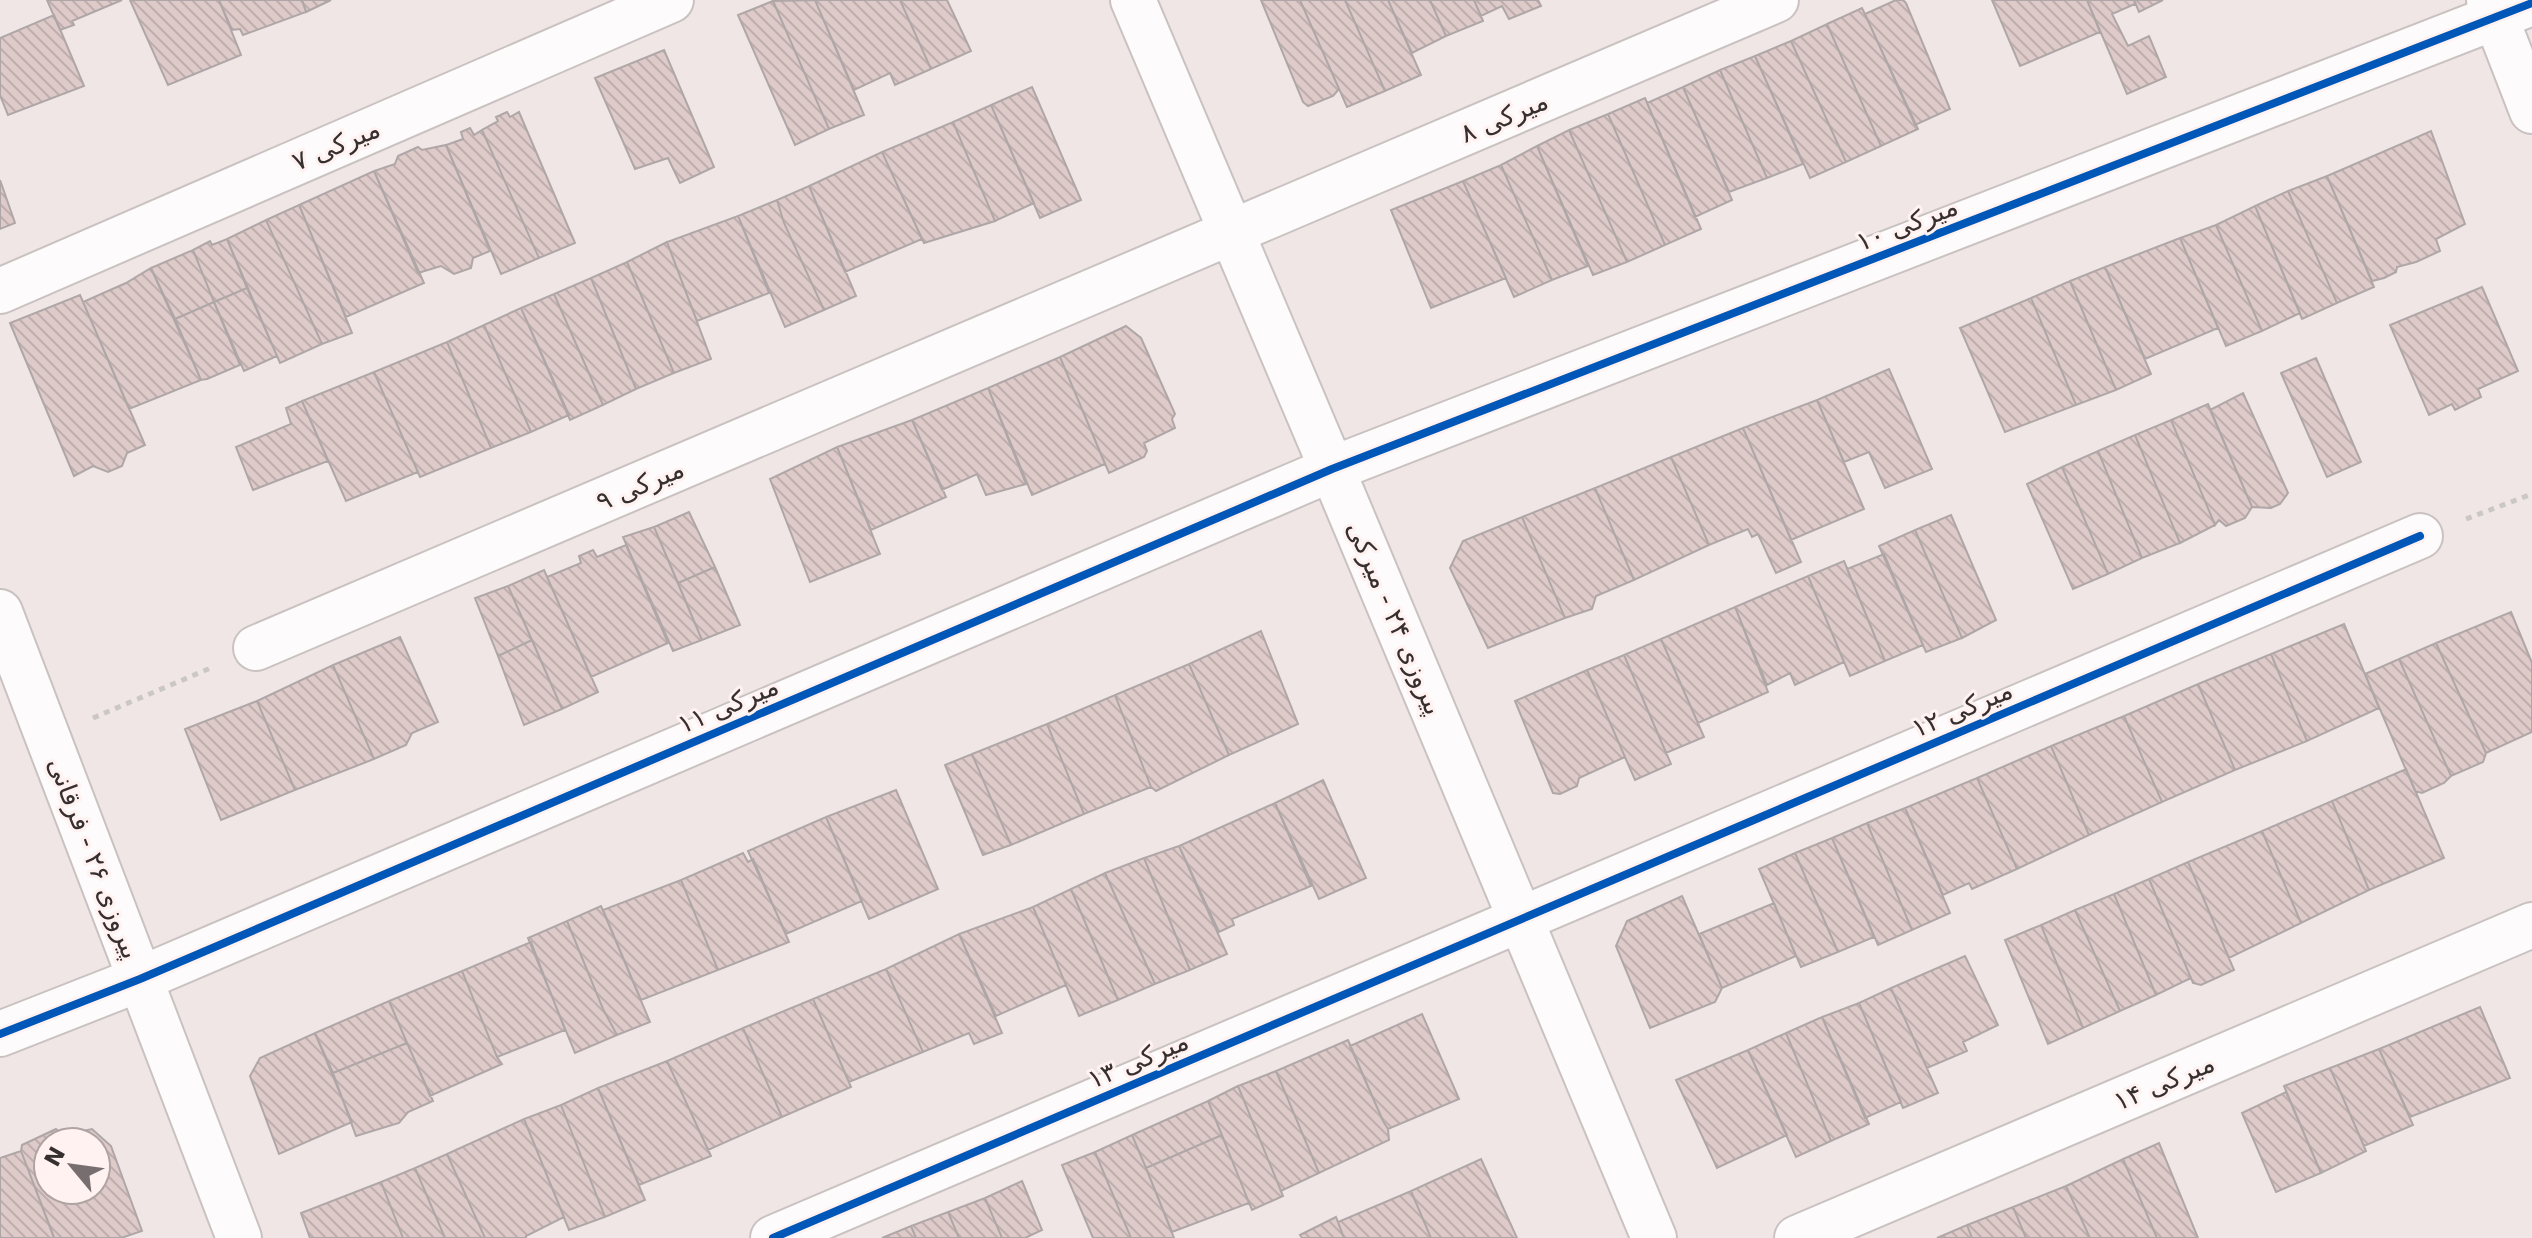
<svg xmlns="http://www.w3.org/2000/svg" width="2532" height="1238" viewBox="0 0 2532 1238" font-family="'DejaVu Sans','Noto Naskh Arabic',sans-serif">
	<style>
		.building { fill: url(#building-back-hatch); stroke: #afa7a7; stroke-width: 2; fill-rule: evenodd }
		.lines { fill: none; stroke-linecap: round; stroke-linejoin: round }
		.street-casing { stroke: #c9c2c1; stroke-width: 48 }
		.secondary-casing { stroke: #c9c2c1; stroke-width: 48 }
		.path { stroke: #cbc7c7; stroke-width: 5; stroke-dasharray: 6 6; stroke-linecap: butt }
		.street { stroke: #fdfbfb; stroke-width: 44 }
		.secondary { stroke: #fdfbfb; stroke-width: 44 }
		.cycleway-casing { stroke: #fff2f0; stroke-width: 13 }
		.cycleway { stroke: #0057b8; stroke-width: 8 }
		.labels { text-anchor: middle; dominant-baseline: central; stroke-width: 6; stroke-linejoin: round; paint-order: stroke }
		.street-label { font-size: 26px; fill: #362f2f; stroke: #fff2f0 }
	</style>
	<defs>
		<pattern id="building-back-hatch" width="6" height="6" patternUnits="userSpaceOnUse" patternTransform="scale(2)"><rect width="6" height="6" fill="#decac9"/><path d="M-1 5l2 2M0 0l6 6M5-1l2 2" fill="none" stroke="#bfaead"/></pattern>
	</defs>
	<rect width="100%" height="100%" fill="#f0e6e6"/>
	<path class="building" d="M47 0H122L72 21 74 25 60 30Z
		M130 0H219L241 55 168 85Z
		M219 0H302L306 12 243 35 240 29 232 30Z
		M302 0H331L306 12Z
		M815 0 864 115 829 129 773 1Z
		M815 0H900L931 69 895 85 890 73 854 90Z
		M900 0H947L971 51 931 69Z
		M1261 0H1300L1339 89 1333 96 1308 106 1303 102Z
		M1300 0H1345L1385 91 1347 107Z
		M1345 0H1388L1421 75 1385 91Z
		M1388 0H1430L1446 36 1412 53Z
		M1430 0H1474L1483 21 1446 36Z
		M1474 0H1538L1541 6 1509 19 1502 6 1481 16Z
		M1896 0H1903L1906 3 1950 109 1915 125 1865 14Z
		M1992 0H2087L2100 32 2020 66Z
		M2087 0H2134L2135 4 2112 14 2128 46 2149 36 2166 77 2127 94Z
		M2134 0H2163L2139 12Z
		M773 1 829 129 795 145 738 15Z
		M1862 8 1918 129 1881 146 1827 24Z
		M54 15 84 86 8 115 0 95V38Z
		M1827 24 1881 146 1846 162 1791 41Z
		M1791 41 1846 162 1810 178 1755 56Z
		M664 50 714 167 680 183 668 158 635 169 595 78Z
		M1755 56 1803 164 1767 178 1720 70Z
		M1720 70 1767 178 1729 192 1683 87Z
		M1032 87 1081 200 1040 218 991 105Z
		M1683 87 1732 200 1695 217 1647 103Z
		M1645 98 1701 229 1665 245 1608 114Z
		M991 105 1034 203 995 221 953 122Z
		M507 112 510 117 519 112 575 243 539 258 482 130 498 121 496 117Z
		M1608 114 1665 245 1627 262 1569 130Z
		M953 122 995 221 924 243 882 152Z
		M470 128 474 135 482 130 539 258 501 274 446 145 463 139 461 132Z
		M1569 130 1627 262 1593 275 1537 146Z
		M2431 131 2465 224 2436 239 2440 251 2416 262 2397 267 2396 272 2384 278 2372 281 2327 176Z
		M446 145 490 251 473 258 471 268 454 274 441 266 418 273 374 171 395 164 398 156 418 147 422 150Z
		M1537 146 1588 266 1552 280 1501 165Z
		M882 152 922 239 845 272 809 186Z
		M1501 165 1552 280 1514 297 1463 181Z
		M374 171 424 283 346 317 299 205Z
		M2327 176 2374 287 2337 303 2288 191Z
		M0 180 15 223 0 229Z
		M1463 181 1506 278 1431 308 1391 210Z
		M809 186 856 296 824 310 784 223 777 200Z
		M2288 191 2337 303 2302 319 2255 206Z
		M777 200 784 223 824 310 785 327 738 216Z
		M299 205 352 333 322 344 266 220Z
		M2255 206 2300 313 2262 331 2216 225Z
		M738 216 769 293 697 321 667 242Z
		M266 220 322 344 280 363 227 239Z
		M2216 225 2262 331 2226 346 2180 238Z
		M2180 238 2218 328 2145 359 2105 267Z
		M227 239 247 288 214 302 193 250 210 241 212 245Z
		M667 242 711 359 674 373 627 262Z
		M193 250 214 302 175 319 151 268Z
		M627 262 674 373 636 389 591 278Z
		M2105 267 2151 374 2116 390 2070 281Z
		M151 268 201 380 129 409 83 302 126 283Z
		M591 278 636 389 603 405 554 294Z
		M2070 281 2116 390 2076 405 2031 298Z
		M2482 287 2518 371 2478 389 2481 397 2455 410 2452 404 2429 415 2390 325Z
		M247 288 277 356 244 371 214 302Z
		M554 294 603 405 570 420 521 308Z
		M80 295 145 445 127 453 122 466 108 472 93 466 74 476 10 323Z
		M2031 298 2076 405 2005 432 1960 328Z
		M214 302 240 365 207 379 201 380 175 319Z
		M521 308 569 415 531 432 484 325Z
		M484 325 531 432 491 448 447 342Z
		M1126 326 1141 338 1175 414 1172 419 1175 428 1144 443 1147 451 1144 457 1109 473 1060 357Z
		M447 342 491 448 420 477 374 372Z
		M1060 357 1105 464 1032 495 988 388Z
		M2316 358 2361 462 2327 477 2281 373Z
		M1889 369 1932 469 1885 488 1869 452 1844 462 1817 400Z
		M374 372 418 472 346 501 302 401Z
		M988 388 1026 484 986 495 977 474 942 490 912 420Z
		M2243 393 2288 493 2280 504 2271 508 2252 507 2210 410Z
		M1817 400 1864 509 1791 540 1743 428Z
		M302 401 328 461 253 490 236 447 291 424 286 408Z
		M2208 404 2252 507 2245 518 2226 526 2219 520 2215 525 2171 420Z
		M912 420 946 497 871 530 837 447Z
		M2171 420 2215 525 2180 543 2135 435Z
		M1743 428 1801 562 1776 573 1758 534 1752 537 1748 529 1709 545 1671 457Z
		M2135 435 2180 543 2142 558 2098 451Z
		M837 447 880 554 810 582 770 479Z
		M2098 451 2142 558 2108 574 2062 467Z
		M1671 457 1709 545 1634 580 1595 488Z
		M2062 467 2108 574 2073 589 2027 484Z
		M1595 488 1634 580 1596 596 1592 609 1565 618 1522 517Z
		M689 512 715 567 678 583 654 527Z
		M1951 515 1996 620 1962 638 1915 530Z
		M1522 517 1565 618 1488 648 1450 568 1463 541Z
		M654 527 702 640 673 651 623 537Z
		M1915 530 1962 638 1926 652 1879 546Z
		M626 545 668 643 591 677 547 577 581 563 579 556 593 550 597 557Z
		M1884 554 1923 645 1885 661 1847 569Z
		M1844 561 1885 661 1850 676 1808 576Z
		M715 567 740 625 702 640 678 583Z
		M544 570 598 692 562 709 508 586Z
		M1808 576 1844 662 1795 685 1790 673 1767 685 1735 607Z
		M508 586 532 640 498 656 475 598Z
		M1735 607 1768 692 1698 723 1661 639Z
		M2511 612 2532 663V732L2486 753 2436 643Z
		M2344 624 2379 708 2307 741 2271 654Z
		M1261 631 1298 724 1229 755 1189 664Z
		M400 637 438 722 412 733 406 745 374 759 333 665Z
		M1661 639 1704 737 1666 753 1624 655Z
		M532 640 562 709 524 725 498 656Z
		M2436 643 2486 753 2483 762 2451 776 2399 659Z
		M2271 654 2307 741 2235 770 2198 684Z
		M1624 655 1671 764 1635 780 1587 670Z
		M2399 659 2451 776 2444 783 2422 793 2415 791 2365 674Z
		M1189 664 1229 755 1156 791 1151 787 1115 695Z
		M333 665 374 759 295 790 257 701Z
		M1587 670 1625 757 1579 778 1577 786 1560 794 1553 793 1515 701Z
		M2198 684 2235 770 2162 802 2124 716Z
		M1115 695 1151 787 1084 814 1047 724Z
		M257 701 295 790 221 820 185 729Z
		M2124 716 2162 802 2089 835 2051 746Z
		M1047 724 1084 814 1011 845 972 754Z
		M2051 746 2089 835 2017 869 1977 778Z
		M972 754 1011 845 983 855 945 765Z
		M2406 769 2444 858 2369 890 2332 801Z
		M1977 778 2017 869 1972 889 1969 883 1943 895 1905 808Z
		M1323 780 1366 878 1319 899 1275 803Z
		M896 790 938 889 869 919 826 817Z
		M2332 801 2369 890 2301 923 2262 831Z
		M1275 803 1311 886 1232 919 1234 925 1219 932 1179 846Z
		M1905 808 1950 913 1912 930 1867 823Z
		M826 817 862 901 786 934 748 851Z
		M1867 823 1912 930 1878 945 1832 838Z
		M2262 831 2301 923 2229 958 2188 862Z
		M1832 838 1874 937 1838 952 1795 853Z
		M1179 846 1227 954 1190 970 1144 858Z
		M743 853 748 862 753 859 789 942 718 970 681 880Z
		M1795 853 1838 952 1801 967 1759 869Z
		M1144 858 1190 970 1155 984 1105 873Z
		M2188 862 2234 970 2201 985 2193 983 2149 879Z
		M1105 873 1155 984 1118 1000 1071 889Z
		M2149 879 2191 978 2156 995 2114 894Z
		M681 880 718 970 641 1000 603 910Z
		M1071 889 1118 1000 1079 1016 1033 907Z
		M2114 894 2156 995 2120 1011 2075 910Z
		M1682 896 1722 988 1715 1002 1650 1028 1616 946 1627 921Z
		M1774 903 1796 956 1722 988 1699 934Z
		M601 906 650 1022 617 1035 603 1009 567 921Z
		M1033 907 1066 985 996 1016 959 934Z
		M2075 910 2120 1011 2083 1028 2041 925Z
		M567 921 603 1009 617 1035 575 1053 528 938Z
		M2041 925 2083 1028 2048 1044 2005 940Z
		M959 934 1002 1033 974 1044 969 1033 923 1052 886 969Z
		M531 942 565 1030 497 1057 462 971Z
		M1965 956 1998 1025 1963 1042 1967 1051 1927 1068 1891 988Z
		M886 969 923 1052 849 1082 813 999Z
		M462 971 497 1057 502 1064 430 1096 389 1001Z
		M1891 988 1938 1093 1903 1108 1859 1003Z
		M813 999 851 1087 782 1117 743 1028Z
		M389 1001 407 1043 333 1073 315 1033Z
		M1859 1003 1901 1102 1865 1118 1822 1017Z
		M2480 1007 2510 1078 2410 1117 2379 1049Z
		M1422 1014 1459 1099 1388 1129 1383 1121 1350 1046Z
		M1822 1017 1869 1124 1831 1141 1786 1033Z
		M743 1028 782 1117 708 1150 667 1061Z
		M315 1033 352 1122 279 1154 250 1076 260 1058Z
		M1786 1033 1831 1141 1796 1157 1748 1050Z
		M1348 1040 1383 1121 1388 1129 1389 1140 1319 1173 1276 1071Z
		M407 1043 433 1101 408 1112 399 1123 356 1136 333 1073Z
		M2379 1049 2413 1125 2364 1146 2330 1068Z
		M1748 1050 1787 1135 1717 1168 1676 1080Z
		M667 1061 711 1156 639 1185 598 1088Z
		M2330 1068 2366 1151 2321 1173 2284 1086Z
		M1276 1071 1319 1173 1281 1191 1238 1086Z
		M1238 1086 1283 1196 1252 1210 1208 1101Z
		M598 1088 645 1200 605 1217 561 1105Z
		M2286 1092 2321 1173 2276 1192 2242 1113Z
		M1208 1101 1222 1135 1146 1168 1132 1135Z
		M561 1105 605 1217 569 1230 524 1119Z
		M524 1119 564 1217 526 1236V1238H485L447 1154Z
		M56 1129 64 1135 92 1129 111 1146 142 1231 121 1238H54L21 1151 22 1145ZM48 1142H96V1190H48Z
		M1132 1135 1146 1168 1174 1238H1131L1095 1152Z
		M1222 1135 1249 1203 1172 1232 1146 1168Z
		M2159 1143 2198 1238H2157L2123 1159Z
		M21 1151 54 1237 52 1238H0V1158Z
		M1095 1152 1131 1238H1093L1062 1165Z
		M447 1154 485 1238H445L415 1168Z
		M1481 1159 1517 1238H1431L1411 1191Z
		M2123 1159 2157 1238H2090L2066 1186Z
		M415 1168 445 1238H403L381 1182Z
		M1022 1181 1042 1230 1025 1238H1002L985 1198Z
		M381 1182 403 1238H310L301 1213Z
		M2066 1186 2090 1238H2026L2013 1207Z
		M1411 1191 1431 1238H1344L1338 1222Z
		M985 1198 1002 1238H959L948 1212Z
		M2013 1207 2026 1238H1972L1967 1225Z
		M948 1212 959 1238H916L911 1226Z
		M1336 1217 1344 1238H1302L1300 1235Z
		M1967 1225 1972 1238H1937Z
		M911 1226 916 1238H882Z"/>
	<g class="lines">
		<g class="street-casing">
			<path id="street" d="M1133 0 1332 469 1654 1238
				M0 291 671 0
				M0 612 239 1238
				M256 648 1776 0
				M0 1034 140 979 1332 469 2532 3
				M773 1238 2420 536
				M1797 1238 2532 925"/>
		</g>
		<g class="secondary-casing">
			<path id="secondary" d="M2489 0 2532 111"/>
		</g>
		<path class="path" d="M2466 519 2532 494
			M93 718 213 667"/>
		<use href="#street" class="street"/>
		<use href="#secondary" class="secondary"/>
		<g class="cycleway-casing">
			<path id="cycleway" d="M0 1034 140 979 1332 469 2532 3
				M773 1238 2420 536"/>
		</g>
		<use href="#cycleway" class="cycleway"/>
	</g>
	<g class="labels">
		<g class="street-label">
			<text transform="translate(1504 117) rotate(-23)">میرکی ۸</text>
			<text transform="translate(336 145) rotate(-23)">میرکی ۷</text>
			<text transform="translate(1907 224) rotate(-21)">میرکی ۱۰</text>
			<text transform="translate(640 485) rotate(-23)">میرکی ۹</text>
			<text transform="translate(1395 618) rotate(67)">پیروزی ۲۴ - میرکی</text>
			<text transform="translate(728 705) rotate(-23)">میرکی ۱۱</text>
			<text transform="translate(1962 709) rotate(-23)">میرکی ۱۲</text>
			<text transform="translate(94 858) rotate(69)">پیروزی ۲۶ - فرقانی</text>
			<text transform="translate(1138 1060) rotate(-23)">میرکی ۱۳</text>
			<text transform="translate(2164 1082) rotate(-23)">میرکی ۱۴</text>
		</g>
	</g>
	<g transform="translate(72 1166) rotate(299)"><circle r="38" fill="#fff2f0" stroke="#afa4a3" stroke-width="2"/>
	<path d="M0-6L14 30L0 20L-14 30Z" fill="#776f6f"/>
	<text y="-12" font-size="22" font-weight="bold" text-anchor="middle" fill="#362f2f">N</text>
	</g>
</svg>
